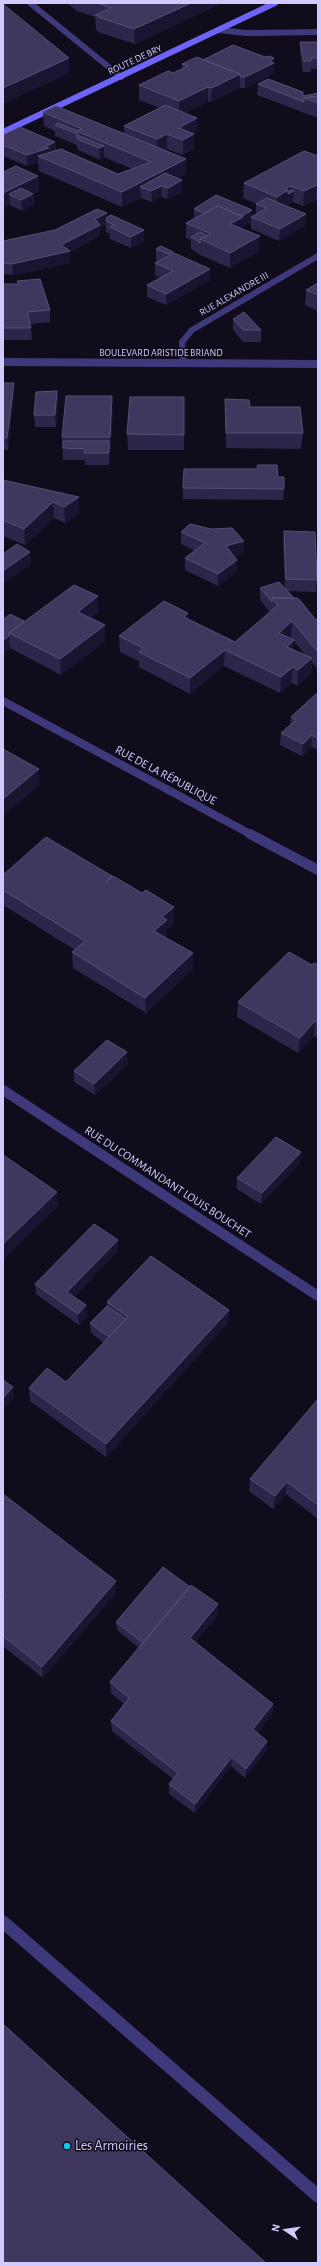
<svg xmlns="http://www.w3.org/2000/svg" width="321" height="2266" viewBox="0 0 321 2266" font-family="'Alegreya Sans',sans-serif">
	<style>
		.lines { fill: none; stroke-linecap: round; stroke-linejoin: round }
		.lane { stroke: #3e397a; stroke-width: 13 }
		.street-far2 { stroke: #3e397a; stroke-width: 6 }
		.street-far1 { stroke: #3e397a; stroke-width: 8 }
		.street { stroke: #3e397a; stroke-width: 10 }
		.secondary { stroke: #6f64f9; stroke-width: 6 }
		.wall { fill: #2e254a; fill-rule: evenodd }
		.shaded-wall { fill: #1b1430 }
		.building { fill: #40375e; stroke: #574e77 }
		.poi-dot { fill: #09c8ea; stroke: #100c1c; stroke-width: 1.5 }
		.labels { text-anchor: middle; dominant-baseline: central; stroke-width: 3; stroke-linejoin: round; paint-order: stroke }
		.far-street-label { font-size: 10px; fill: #d2cafd; stroke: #100c1c }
		.street-label { font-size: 12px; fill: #d2cafd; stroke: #100c1c }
		.near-poi-label { font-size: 14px; fill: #d2cafd; stroke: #100c1c; text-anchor: start }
	</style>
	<rect width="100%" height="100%" fill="#100c1c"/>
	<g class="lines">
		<path class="lane" d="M3 1922 318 2196"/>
		<path class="street-far2" d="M30 3 121 77
			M219 30 246 33 318 32
			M183 362 182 342 192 330 318 256"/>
		<path class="street-far1" d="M183 361V363
			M3 362 318 364
			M3 701 252 835"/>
		<path class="street" d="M250 834 318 870
			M3 1090 318 1296"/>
		<path class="secondary" d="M3 132 275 3"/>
	</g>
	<path class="wall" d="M67 3H222L135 44 98 32V31L96 30 95 17 77 11Z
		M300 42H318V69H311V72H303L300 53Z
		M203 60 274 69 273 74 245 88H240L211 102 208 101 185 113 197 133 194 134V149L183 155 167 149 164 150 186 159V174L177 178 182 192 167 199 162 197 152 202 141 198 122 207 39 171 38 163 27 166 3 156V135L55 142 56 150 118 174 132 169 104 157 100 160 78 150 77 145 55 136V131L44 126 43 112 124 134V126L160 108 139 100V85L173 73 182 69V64Z
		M258 84 303 96 318 93V118L257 95Z
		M318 156V201L316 200 303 206 293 202 286 206 306 214 305 226 279 241 251 229V222L243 226V229L259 251 230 268 200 255 191 249V240L186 238V223L194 219V209L252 217 256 215V204H257L243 198 244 183Z
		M3 172 38 176 39 191 33 194 34 205 22 211 10 205 3 209Z
		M107 217 144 230V242L131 248 110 239V234L106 232V225L100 228V236L70 252V263L13 275 3 274V241L55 230Z
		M156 249 173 253 210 269V280L166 305 147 297V285L161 278 155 275V263L158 261 156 260Z
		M17 281 50 310V322L30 324 31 328 32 340H3V284H17Z
		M318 283V311L305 305 306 290Z
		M233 319 261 330V342H243L233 330Z
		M3 383 14 394 8 450H3Z
		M57 391 58 403 56 427H35L34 415Z
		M184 397V450H128L127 434Z
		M225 399 250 407 303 433 301 449 226 448 225 415Z
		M113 412 109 465H85V460H63L62 437Z
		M257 465 278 477 284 489 283 500 183 499V488L257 469Z
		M3 480 79 513 65 523 54 518 25 545 3 536Z
		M284 531 317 580 316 592 288 591 294 598 316 620 318 619V670L312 662 311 674 297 686 291 683 280 693 224 666 190 694 139 667V661L120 652 119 636 188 613V619L235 642 270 612 260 600V588H285L283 543ZM294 641 306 656 293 650Z
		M181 532 244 553 234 556 237 571 218 586 185 570V558L195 551 181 544Z
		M98 612 91 618 105 625V641L61 675 10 648 3 654V620L24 621Z
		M318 695V750L311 747 302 756 280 745 281 733 290 725 291 717Z
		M3 875 112 876V877L174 923 167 929V935L165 937 193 969 146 1013 73 968 72 952 75 950 3 905Z
		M312 965H318V1039L314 1036 298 1053 237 1017 238 1002Z
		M128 1064 95 1095 74 1082V1071Z
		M300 1163 261 1204 237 1189V1178Z
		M118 1250 74 1297 87 1316 79 1325 36 1294 35 1284Z
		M107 1302 229 1310 228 1323 106 1457 30 1401 29 1388 66 1382 104 1343 91 1333 90 1323 107 1306Z
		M318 1399V1519L286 1494 273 1509 249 1491 250 1479Z
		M3 1494 116 1593 43 1678 3 1646Z
		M217 1616 195 1642 273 1704 272 1714 257 1733 267 1741 266 1751 245 1778 231 1766 195 1813 169 1794V1784L173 1779 112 1731 111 1721 124 1704 111 1693 110 1682 139 1648 117 1630 116 1622Z"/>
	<path class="shaded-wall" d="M191 3H222L135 44 134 29Z
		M69 58 70 73 3 104V88Z
		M274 58 273 74 245 88V77L270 62Z
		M240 74V88L211 102 212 88Z
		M208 87V101L179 116V101Z
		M197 118V133L194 134V149L183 155V140L179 128Z
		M167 134V149L157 154V139Z
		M55 142 56 153 38 156V163L27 166V155Z
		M104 146V158L100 160 99 148Z
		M186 159V174L162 186V197L152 202 151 191 140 187 141 198 122 207V192Z
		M38 176 39 191 21 200 9 194 10 205 3 209V193Z
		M182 180V192L167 199 168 188Z
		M317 185 316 200 303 206 304 191Z
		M291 186 290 193 294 191 293 202 288 205V194V205L276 212 277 197 285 189Z
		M33 194 34 205 22 211 21 200Z
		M252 210 251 222 243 226V232L230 224 238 218Z
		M107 213V221H106V225L100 228V236L70 252V263L13 275 12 264 61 245 95 219Z
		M306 214 305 226 279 241 280 229Z
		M144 230V242L131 248V237Z
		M260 236 259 251 230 268V253Z
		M210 269V280L166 305V294Z
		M14 383V394L8 450 7 438Z
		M57 391 58 403 56 427 55 415Z
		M112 396 113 412 110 453V437Z
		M109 441 110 453 109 465Z
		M79 497V513L65 523 64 507Z
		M53 502 54 518 25 545 24 529Z
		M244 541V553L225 558 226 546Z
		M30 552 31 564 3 584V571Z
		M237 560V571L218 586V574Z
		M98 596V612L79 628 78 612Z
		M188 613V629L184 617Z
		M292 621 291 637 278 649 279 633Z
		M105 625V641L61 675 60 659Z
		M9 636 10 648 3 654V641Z
		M294 640 293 656 287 647Z
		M225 650 224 666 190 694V678Z
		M312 658 311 674 297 686 298 670Z
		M293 667 291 683 280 693 281 677Z
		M312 735 311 747 302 756 303 744Z
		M39 769 40 785 3 816V799Z
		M174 907V923L167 929V935L154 946V931L162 917Z
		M193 953V969L146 1013 145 998Z
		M315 1021 314 1036 298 1053 300 1038Z
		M127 1052 128 1064 95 1095 94 1084Z
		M301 1152 300 1163 261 1204 262 1193Z
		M57 1192 58 1206 3 1260V1244Z
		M118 1240V1250L68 1303 67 1292Z
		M86 1305 87 1316 79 1325 78 1314Z
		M229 1310 228 1323 106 1457V1444Z
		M13 1387 14 1397 3 1409V1398Z
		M287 1482 286 1494 273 1509 275 1496Z
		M116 1581V1593L43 1678 42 1667Z
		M218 1604 217 1616 190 1649V1638Z
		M273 1704 272 1714 251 1739 253 1729Z
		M267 1741 266 1751 245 1778 246 1769Z
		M232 1757 231 1766 195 1813V1804Z"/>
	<path class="building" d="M97 3H191L134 29 98 17 100 16 95 15 111 8Z
		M3 4 69 58 3 88Z
		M300 42H318V58H311V61H304Z
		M233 45 265 57 269 56 274 58 270 62 274 63 245 77H240V74L203 60Z
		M197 57 240 74 212 88 208 87 179 101 139 85 168 71 173 73 188 66 182 64Z
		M268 79 303 92V96L318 93V96L304 98V102L258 84Z
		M318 96V103L304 98Z
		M165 105 197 118 179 128 194 134 183 140 167 134 157 139 124 126Z
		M56 106 186 159 122 192 38 156 61 149 118 174 151 162 77 131 82 129 43 112Z
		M58 123 78 131H77V134L55 125Z
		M20 127 55 142 45 147 49 148 27 155 3 145V135Z
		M77 135 104 146 99 148 77 139Z
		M304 151 318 156V185H317L304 191 291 186 285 189 288 190 277 197 244 183Z
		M16 166 38 176 3 193V172Z
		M165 173 182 180 168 188 162 186 151 191 140 187Z
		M21 188 33 194 21 200 9 194Z
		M291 190 294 191 288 194V191Z
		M216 195 252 210 242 216 218 206 204 213 194 209Z
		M267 198 306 214 280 229 251 217 267 208 256 204Z
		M218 206 243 217 230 224 260 236 230 253 200 239 211 234 186 223Z
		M97 209 107 213 95 219 100 225 61 245 70 251 12 264 3 263V241L55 230Z
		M111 215 144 230 131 237 110 227 115 225 106 221 107 217Z
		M200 232 207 236 200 239V243L191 237Z
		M161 246 173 252 168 254 156 249Z
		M174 253 210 269 166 294 147 285 173 271 155 263Z
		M40 279 50 310 27 312 31 328H3V284H19L17 281Z
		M318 283V295L306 290Z
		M244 312 261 330H243L233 319Z
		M3 383H14L7 438H3Z
		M57 391 55 415H34L36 392Z
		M66 396H112L110 437H62Z
		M130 397H184V435L127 434Z
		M225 399 249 400 250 407H300L303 433H226Z
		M63 441H109V453H84L85 449 63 448Z
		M257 465H277L278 477H284V489L183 488 184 469H258Z
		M3 480 79 497 64 507 53 502 24 529 3 520Z
		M190 524 211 529 232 528 244 541 226 546 237 560 218 574 185 558 205 543 181 532Z
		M284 531 315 532 317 580 286 579Z
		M17 544 30 552 3 571V554Z
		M279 582 294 598H272V602L260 588Z
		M74 585 98 596 78 612 105 625 60 659 9 633Z
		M272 598H298L316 620 318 619V652L292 621 279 633 294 640 287 647 312 658 298 670 293 667 281 677 225 650 190 678 139 652 143 648 119 636 164 601 188 613 184 617 235 642 278 605Z
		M10 614 24 621 9 633V636L3 641V620Z
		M316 694 318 695V738L312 735 303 744 281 733 296 720 291 717Z
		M3 749 39 769 3 799Z
		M46 837 112 876 106 882 113 876 142 893 146 890 174 907 162 917 167 920 154 931 193 953 145 998 72 952 85 941 3 890V875Z
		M289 952 312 965 314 963 318 965V1023L315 1021 300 1038 238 1002Z
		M107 1040 127 1052 94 1084 74 1071Z
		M276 1137 301 1152 262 1193 237 1178Z
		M3 1155 57 1192 3 1244Z
		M94 1224 118 1240 67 1292 86 1305 78 1314 35 1284Z
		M151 1256 229 1310 106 1444 29 1388 47 1368 66 1382 128 1317 107 1302Z
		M107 1306 126 1319 109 1337 90 1323Z
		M3 1380 13 1387 3 1398Z
		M318 1399V1505L287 1482 275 1496 250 1479Z
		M3 1494 116 1581 42 1667 3 1636V1599L6 1596 3 1594Z
		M163 1567 190 1587 143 1643 116 1622Z
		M191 1585 218 1604 190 1638 273 1704 253 1729 267 1741 246 1769 232 1757 195 1804 169 1784 178 1773 111 1721 129 1698 110 1682Z
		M3 2024 266 2263H3Z"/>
	<circle class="poi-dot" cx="67" cy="2146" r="4"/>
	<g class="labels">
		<g class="far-street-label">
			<text transform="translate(135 60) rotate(-25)">ROUTE DE BRY</text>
			<text transform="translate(234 294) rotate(-30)">RUE ALEXANDRE III</text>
			<text x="161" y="353">BOULEVARD ARISTIDE BRIAND</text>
		</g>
		<g class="street-label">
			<text transform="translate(166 775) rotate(28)">RUE DE LA RÉPUBLIQUE</text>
			<text transform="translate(168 1182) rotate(33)">RUE DU COMMANDANT LOUIS BOUCHET</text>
		</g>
		<g class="near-poi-label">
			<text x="75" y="2146">Les Armoiries</text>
		</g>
	</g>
	<rect width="321" height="2266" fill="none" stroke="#d2cafd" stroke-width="8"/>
	<g transform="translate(285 2230) rotate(283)" stroke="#100c1c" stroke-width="3" paint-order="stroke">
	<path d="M0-3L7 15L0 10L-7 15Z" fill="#d2cafd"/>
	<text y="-6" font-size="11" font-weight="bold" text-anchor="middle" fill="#d2cafd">N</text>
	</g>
</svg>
